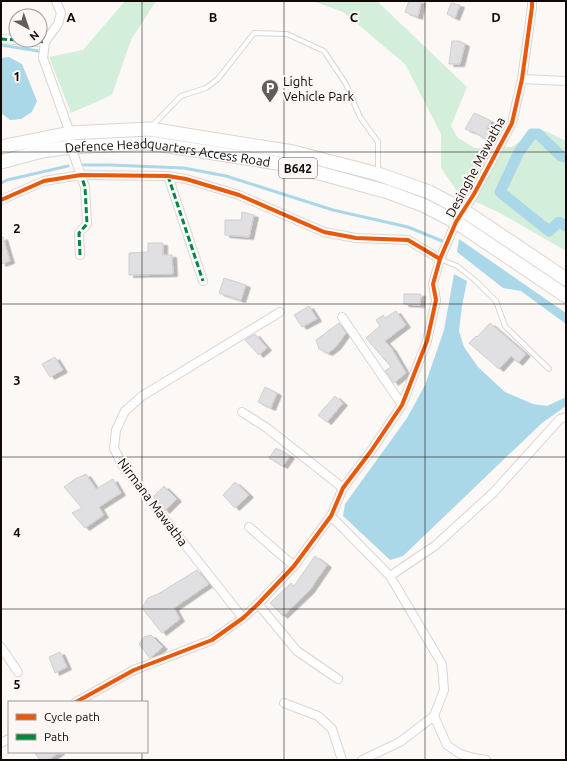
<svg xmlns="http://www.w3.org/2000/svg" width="567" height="761" viewBox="0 0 567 761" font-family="Ubuntu,sans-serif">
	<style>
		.green { fill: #d4eedc }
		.water { fill: #abd8e9 }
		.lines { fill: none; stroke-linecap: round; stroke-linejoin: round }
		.stream { stroke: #abd8e9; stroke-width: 3 }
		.canal { stroke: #abd8e9; stroke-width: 11 }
		.building { fill: #e0dfe2; stroke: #cfced1; filter: url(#shadow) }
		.service-casing { stroke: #dbd5d2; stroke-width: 6 }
		.minor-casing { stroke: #dbd5d2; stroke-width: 10 }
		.primary-casing { stroke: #dbd5d2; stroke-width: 15 }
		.service { stroke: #fefefe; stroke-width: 4 }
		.minor { stroke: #fefefe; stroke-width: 8 }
		.primary { stroke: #fefefe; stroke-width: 13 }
		.quiet { stroke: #00873e; stroke-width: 3; stroke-dasharray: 6 3; stroke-linecap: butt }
		.cycleway-casing { stroke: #fcf7f5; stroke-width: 6 }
		.cycleway { stroke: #e8590c; stroke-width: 4 }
		.grid { fill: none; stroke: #110906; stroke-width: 1; stroke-opacity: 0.55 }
		.labels { text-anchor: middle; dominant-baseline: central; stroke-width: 4; stroke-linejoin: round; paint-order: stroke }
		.shield { fill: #fcf7f5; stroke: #58504e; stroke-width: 1 }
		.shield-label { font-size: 12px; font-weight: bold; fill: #110906 }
		.poi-label { font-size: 13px; fill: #110906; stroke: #fcf7f5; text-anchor: start }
		.street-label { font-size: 13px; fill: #110906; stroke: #fcf7f5 }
		.grid-label { font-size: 13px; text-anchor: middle; font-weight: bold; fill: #110906; stroke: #fcf7f5; stroke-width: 4; stroke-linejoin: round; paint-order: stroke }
	</style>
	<defs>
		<filter id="shadow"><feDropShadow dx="4.5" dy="2.5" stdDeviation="0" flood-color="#0004"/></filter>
	</defs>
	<rect width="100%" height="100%" fill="#fbf8f6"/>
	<path class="green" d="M125 1H156L131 40 112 95 71 113 49 57 83 50Z
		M313 1 378 2 467 87 451 126 458 138 475 148 512 147 539 128 566 141V251L500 213 459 194 441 168V134L405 64 343 12Z"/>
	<path class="water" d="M9 57 22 64 37 101 32 112 21 119 10 120 1 113V58Z
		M459 239 566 313V324L521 291 503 288 457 252Z
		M454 274 467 281 462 306 459 331 464 347 478 367 505 392 533 404 547 406 566 397V406L542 423 403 556 390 560 343 516 345 504 407 418 425 385 444 330Z"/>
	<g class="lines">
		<path class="stream" d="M1 45 38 51
			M82 165H110L184 168 226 176 333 210 408 227 442 241
			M1 183 7 180 68 166"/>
		<path class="canal" d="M566 157 561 156 538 134H532L519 152 500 192 549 231 559 222 566 226"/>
	</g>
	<path class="building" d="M409 1H421L418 17 405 12Z
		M451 3 460 5 455 18 447 14Z
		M452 41H459L465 44 460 64H449Z
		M474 113 491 121 487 129 492 133 487 140 474 132 465 129Z
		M242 212 254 215 249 237 225 235V220H241Z
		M3 237 10 261 1 264V238Z
		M148 243H163V255H172L173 274 129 275V253L148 252Z
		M224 278 246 285 241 300 219 293Z
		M404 294H421L420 305 404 304Z
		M309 306 317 319 302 327 294 315Z
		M396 311 406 325 385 341 392 349 406 373 394 383 385 371 391 367 366 338 380 326 376 320 383 315 385 318Z
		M339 323 346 333 336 347 328 353 319 349 316 340Z
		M490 323 526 354 518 363 511 356 499 369 469 343 476 336 477 337Z
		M255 334 267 348 259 355 245 340Z
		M55 357 63 370 50 377 42 364Z
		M265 387 277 393 271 408 258 402Z
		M335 396 343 403 327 422 318 415Z
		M276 448 290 456 283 466 269 458Z
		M86 474 96 489 113 479 121 493 99 507 104 515 85 528 72 513 82 508 64 487 75 479Z
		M235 482 249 495 235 508 223 495Z
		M164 486 177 499 165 511 154 496Z
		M315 556 327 565 310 590 283 616 270 603 291 583 294 586Z
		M197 570 209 584 174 608 180 619 162 633 142 608 148 598 158 594Z
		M151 635 163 647 150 658 139 644 144 637Z
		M60 652 67 667 55 673 49 657Z
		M34 752H60L48 760H40Z"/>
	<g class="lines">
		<g class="service-casing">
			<path id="service" d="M151 127 181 96 206 88 218 79 254 33 287 34 324 51 346 84 360 117 378 142V171
				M440 259 457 266 476 281 496 301 505 326 549 369"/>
		</g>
		<g class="minor-casing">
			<path id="minor" d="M56 1 61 13 58 24 45 42 43 58 70 133 71 147 85 187 87 224 79 233 80 255
				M1 39 45 42
				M522 79 566 81
				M168 176 203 281
				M1 200 44 181 81 175 168 176 186 179 239 195 324 232 356 238 408 240 440 259
				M342 317 402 405
				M242 412 267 428 343 488
				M331 516 390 576 442 664 444 690 434 716 400 742 362 760
				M249 527 294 566
				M390 576 436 545 494 492 560 419 566 417
				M258 604 297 651 338 679
				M243 618 122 465 114 448 116 430 125 411 142 396 280 312
				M1 647 18 672
				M76 702 134 670 212 640 243 618 258 604 294 566 331 516 343 488 371 451 402 405 427 341 436 300 433 284 440 259 456 222 474 194 512 123 522 79 532 7V1
				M284 703 318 716 332 729 342 760
				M434 716 447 745 460 754 474 758 486 760
				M1 743 9 739"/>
		</g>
		<g class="primary-casing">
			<g id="primary">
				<path d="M1 147 70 133 149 129 293 152 378 174 429 192 463 210 566 279"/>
				<path id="s1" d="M1 162 42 151 71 147 149 143 290 165 388 192 423 205 456 222 566 296"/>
			</g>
		</g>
		<use href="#service" class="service"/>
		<use href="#minor" class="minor"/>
		<use href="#primary" class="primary"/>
		<path class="quiet" d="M1 39 45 42
			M168 176 203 281
			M80 255 79 233 87 224 85 187 81 175"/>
		<g class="cycleway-casing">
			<path id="cycleway" d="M1 200 44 181 81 175 168 176 186 179 239 195 324 232 356 238 408 240 440 259
				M76 702 134 670 212 640 243 618 258 604 294 566 331 516 343 488 371 451 402 405 427 341 436 300 433 284 440 259 456 222 474 194 512 123 522 79 532 7V1"/>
		</g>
		<use href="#cycleway" class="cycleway"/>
	</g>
	<path class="grid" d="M142 1V702M284 1V760M425 1V760M1 152H566M1 304H566M1 457H566M1 609H566M142 752V760"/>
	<defs>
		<g id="parking-pin" transform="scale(0.9)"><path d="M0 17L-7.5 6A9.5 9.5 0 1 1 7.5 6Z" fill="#635d5a" stroke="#fcf7f5"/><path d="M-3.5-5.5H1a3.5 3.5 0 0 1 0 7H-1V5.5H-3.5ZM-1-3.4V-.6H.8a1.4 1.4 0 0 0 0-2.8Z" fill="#fff"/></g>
	</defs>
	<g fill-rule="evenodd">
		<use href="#parking-pin" x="270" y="88"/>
	</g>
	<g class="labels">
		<rect class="shield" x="279" y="158" width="38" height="20" rx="3"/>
		<g class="shield-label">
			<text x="298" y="168">B642</text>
		</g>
		<g class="poi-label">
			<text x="283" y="81">Light<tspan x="283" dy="15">Vehicle Park</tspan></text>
		</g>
		<g class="street-label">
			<text stroke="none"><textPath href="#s1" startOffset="169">Defence Headquarters Access Road</textPath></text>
			<text transform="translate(475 167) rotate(-62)">Desinghe Mawatha</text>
			<text transform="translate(153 502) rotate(53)">Nirmana Mawatha</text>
		</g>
	</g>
	<g class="grid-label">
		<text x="71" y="22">A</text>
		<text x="213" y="22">B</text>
		<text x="354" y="22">C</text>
		<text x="496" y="22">D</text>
		<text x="17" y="81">1</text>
		<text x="17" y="233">2</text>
		<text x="17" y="385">3</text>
		<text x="17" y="537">4</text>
		<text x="17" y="689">5</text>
	</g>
	<rect width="567" height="761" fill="none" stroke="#110906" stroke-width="4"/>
	<rect x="8" y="701" width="140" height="52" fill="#fcf7f5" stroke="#9e9895"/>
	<rect x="16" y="714" width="20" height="6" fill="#e8590c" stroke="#9e9895"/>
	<text x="44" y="721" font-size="12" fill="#110906">Cycle path</text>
	<rect x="16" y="734" width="20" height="6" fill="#00873e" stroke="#9e9895"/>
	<text x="44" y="741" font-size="12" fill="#110906">Path</text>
	<g transform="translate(28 28) rotate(140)"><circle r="19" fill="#fcf7f5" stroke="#9e9895"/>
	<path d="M0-3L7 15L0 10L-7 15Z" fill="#635d5a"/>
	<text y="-6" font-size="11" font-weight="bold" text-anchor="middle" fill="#110906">N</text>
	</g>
</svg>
